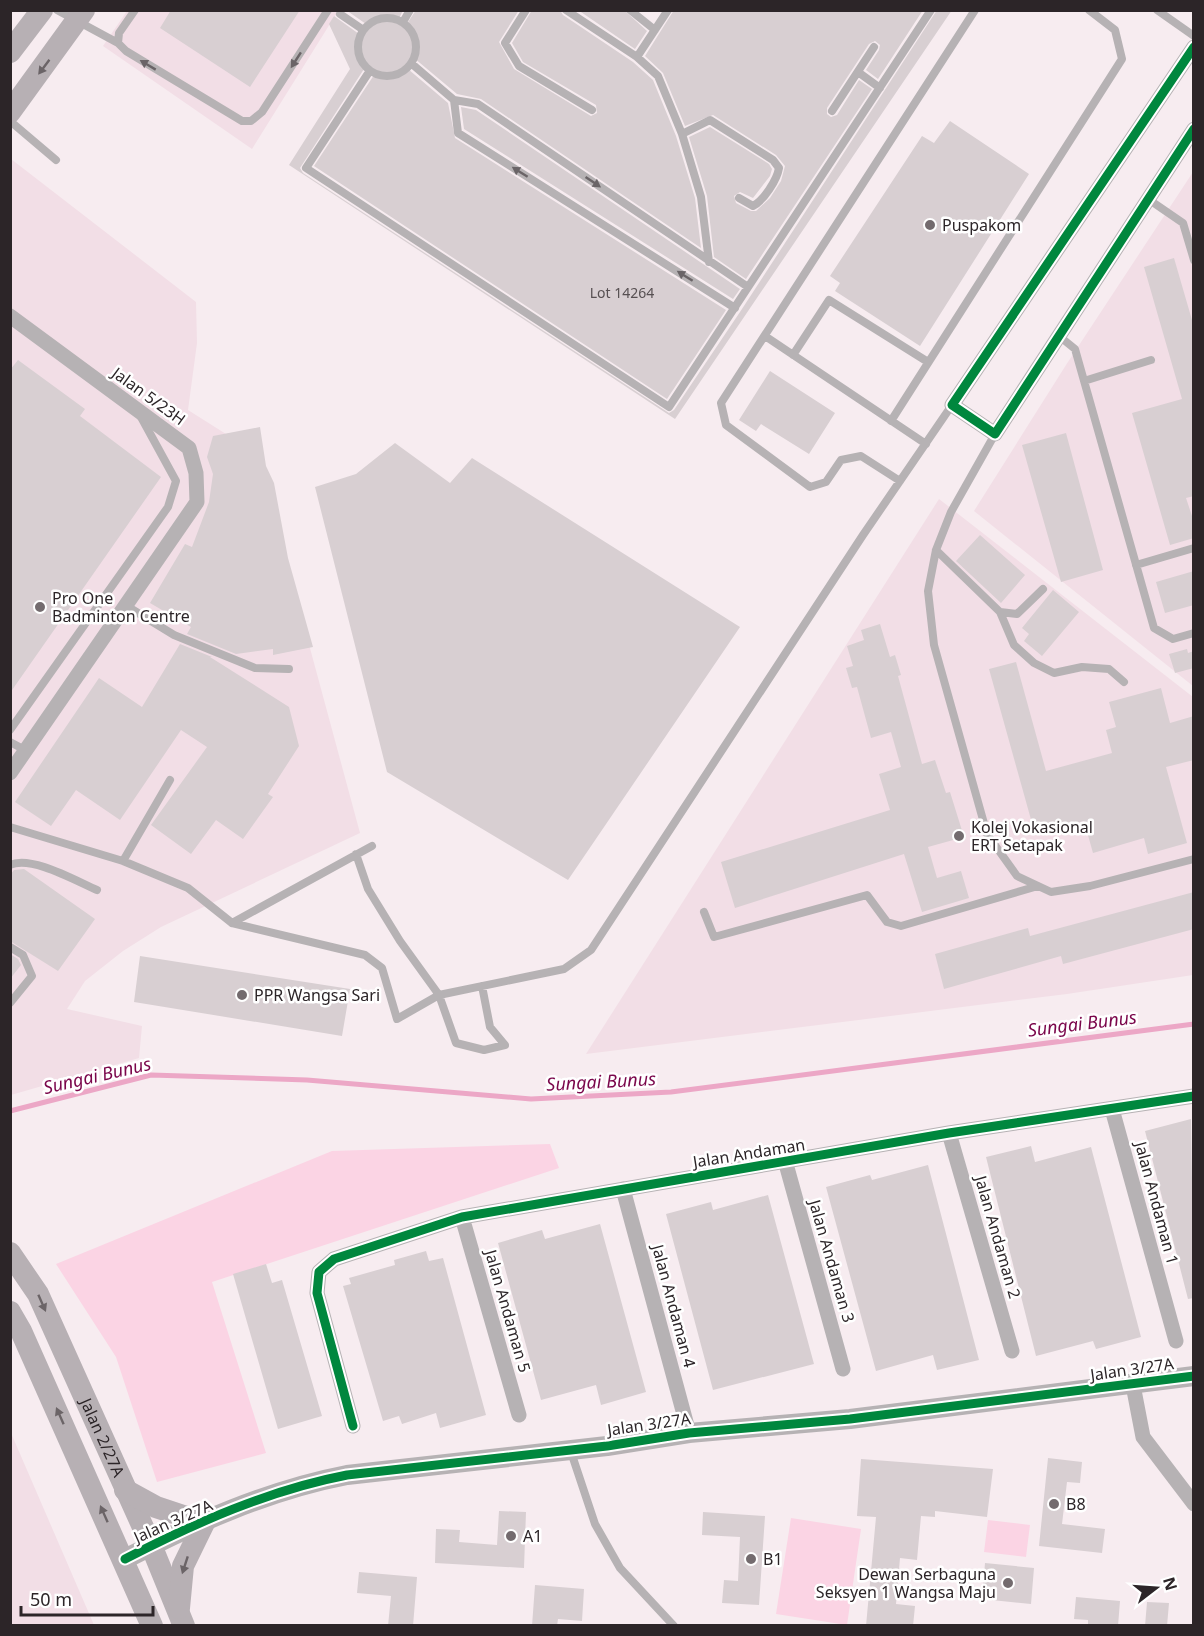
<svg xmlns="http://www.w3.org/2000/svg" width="1204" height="1636" viewBox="0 0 1204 1636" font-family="'Noto Sans',sans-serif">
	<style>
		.built { fill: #f2dee6 }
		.green { fill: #fbd4e4 }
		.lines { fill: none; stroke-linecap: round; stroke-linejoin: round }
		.stream { stroke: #eca7c6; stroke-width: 5 }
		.building { fill: #d8cfd2 }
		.service { stroke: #b6b2b4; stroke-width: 8 }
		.minor { stroke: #b6b2b4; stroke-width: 15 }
		.tertiary { stroke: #b6b2b4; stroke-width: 20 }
		.secondary { stroke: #b7b0b4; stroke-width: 22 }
		.cycleway-casing { stroke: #fff; stroke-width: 13 }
		.cycleway { stroke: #00873e; stroke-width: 9 }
		.oneway { fill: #6a6467 }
		.oneway2 { fill: #6b6467 }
		.poi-dot { fill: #736b6e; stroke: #fff; stroke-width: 2 }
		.labels { text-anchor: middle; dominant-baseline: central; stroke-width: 5; stroke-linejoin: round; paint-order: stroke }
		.number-label { font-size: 14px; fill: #575052 }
		.poi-label { font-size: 16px; fill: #2c2528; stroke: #fff; text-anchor: start }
		.street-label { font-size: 16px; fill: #2c2528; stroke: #fff }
		.water-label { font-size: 18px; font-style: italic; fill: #7a064b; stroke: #fff }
	</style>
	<rect width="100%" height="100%" fill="#f7ecf0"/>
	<path class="built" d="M127 11H338L252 149 103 46Z
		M11 159 196 302 197 343 188 410 226 434 251 430 360 833 161 927 123 951 85 981 67 1009 142 1026 139 1058 11 1095Z
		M1193 172V686L974 511 1066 365Z
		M939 499 1193 697V975L1067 994 586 1054Z
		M10 1433H11L94 1625H11Z"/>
	<path class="green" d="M550 1144 559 1168 212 1282 266 1453 157 1482 116 1357 56 1264 332 1151Z
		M791 1518 861 1529 847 1625 776 1614Z
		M988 1520 1030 1525 1026 1557 984 1552Z"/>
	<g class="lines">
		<path class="stream" d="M10 1111 151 1075 307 1080 531 1099 671 1092 1194 1024"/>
	</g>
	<path class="building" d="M171 10H300L250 87 160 28Z
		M346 10H403L397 23 404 28 416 10H519L499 42 514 69 591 116 597 113 596 105 523 62 512 43 532 10H560L563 15 633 62 653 80 676 136 695 198 701 248 481 99 457 94 414 58 406 63 408 69 448 103 455 138 726 310 667 399 314 166 374 75 372 67 364 69 300 168 303 173 669 413 674 410 740 312 937 10H952L675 419 289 165 350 69 329 24 334 16 359 34 367 32 366 24Z
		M578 10H624L647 31 635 49Z
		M674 10H923L878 79 866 70 879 50 880 45 875 41 869 44 827 108V114L831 117 837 115 859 80 872 89 746 279 714 257 707 196 689 137 710 127 769 164 772 169 770 176 753 198 740 192 734 196 736 203 751 211H756L770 198 781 181 785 166 776 155 713 115 685 126 663 73 645 56Z
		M461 107 476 110 740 289 733 299 464 129Z
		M950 121 1029 174 920 346 835 291 840 283 830 276 922 136 934 143Z
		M1174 258 1194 327V496L1186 498 1194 522V538L1170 545 1132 413 1182 399 1144 267Z
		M18 360 85 409 80 416 161 477 10 693V370Z
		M770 371 835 413 809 454 761 424 756 431 739 420Z
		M260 427 266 466 274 483 288 558 313 647 273 655V649L236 654 187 634 191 627 150 603 185 544 192 547 209 502 213 474 207 457 213 436Z
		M1066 433 1103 570 1061 582 1022 445Z
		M395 443 450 483 472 458 740 627 568 880 387 772 315 487 356 474Z
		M980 535 1025 575 1001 603 956 561Z
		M1194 571V605L1165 613 1156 582Z
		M1053 590 1079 612 1042 656 1024 641 1029 634 1022 628Z
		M880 624 890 657 895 655 901 675 898 676 922 764 935 760 946 793 950 792 964 837 928 847 937 878 961 871 969 898 922 912 904 854 735 908 721 862 890 810 879 774 901 767 891 732 871 738 857 687 852 688 846 668 853 666 847 646 864 640 861 630Z
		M180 644 212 657H210L289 707 299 746 268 794 273 797 243 839 216 820 191 854 151 825 207 747 181 730 120 820 76 790 51 826 15 802 99 678 142 707Z
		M1187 649 1188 653 1194 651V668L1175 673 1169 654Z
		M1016 662 1046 771 1112 753 1106 730 1116 727 1109 702 1161 688 1170 723 1194 716V760L1166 767 1187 843 1148 854 1144 838 1093 853 1084 821 1035 834 989 669Z
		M24 869 95 919 58 971 10 941V875L14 870Z
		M1194 892V929L1063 964 1061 956 944 989 935 954 1028 928 1030 936Z
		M10 954 18 959 21 965 10 979Z
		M140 956 350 989 342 1036 134 1002Z
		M1191 1119 1194 1298 1188 1299 1145 1131Z
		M1031 1146 1035 1162 1091 1147 1141 1337 1096 1349 1093 1341 1036 1356 986 1157Z
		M928 1165 979 1360 937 1370 933 1355 876 1371 826 1187 870 1175 872 1180Z
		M768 1195 814 1364 713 1390 666 1214 711 1202 713 1210Z
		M600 1224 646 1392 601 1405 596 1385 541 1400 498 1243 542 1230 545 1239Z
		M426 1251 429 1261 443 1258 486 1415 440 1428 436 1413 402 1424 399 1416 383 1421 343 1286 351 1284 349 1278 395 1265 394 1260Z
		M266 1264 272 1283 282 1280 322 1416 278 1429 233 1274Z
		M1048 1458 1082 1462 1080 1483 1067 1482 1062 1524 1105 1529 1102 1553 1039 1546Z
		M861 1459 993 1469 987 1517 935 1511V1517L921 1516 917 1560 900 1558 896 1604 915 1606 913 1626H866L876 1517 857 1516Z
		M499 1511 526 1512 524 1568 435 1563 436 1529 460 1530 459 1542 497 1545Z
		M703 1512 765 1516 759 1605 722 1603 724 1580 738 1581 740 1537 702 1535Z
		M985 1563 1034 1568 1031 1604 982 1599Z
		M359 1572 417 1577 413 1626H388L391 1596 357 1593Z
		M535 1585 584 1589 582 1621 558 1619 557 1626H532Z
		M1076 1597 1120 1601 1118 1626H1088V1620L1074 1619Z
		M1147 1602 1169 1603 1167 1626H1145Z"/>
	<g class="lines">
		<path class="service" d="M57 10 118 43 126 51 242 121H251L262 112 328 10
			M526 10 505 43 519 66 592 110
			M566 10 637 57 658 76 682 134 701 197 709 262
			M630 10 655 30
			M1157 10 1194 36
			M340 14 362 29
			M358 47a29 29 0 1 1 58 0a29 29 0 1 1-58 0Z
			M403 22 410 10
			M118 43 119 33 135 10
			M637 57 668 10
			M412 64 454 100 478 104 748 287
			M369 72 306 168 669 407 931 10
			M858 72 880 88
			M454 100 458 133 735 308
			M832 111 874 47
			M10 121 56 160
			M682 134 710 120 773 160 779 168C777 180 764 200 753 206L739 198
			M1148 199 1183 223 1194 260
			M765 336 926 444
			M1059 336 1075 349 1154 628 1173 639 1194 633
			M793 355 829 300 928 362
			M1084 381 1151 360
			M891 421 1122 59 1115 30 1089 10
			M995 434 951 512 936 550 928 591 934 645 987 834 1017 876 1051 892 1090 886 1194 859
			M900 481 861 456 841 460 826 482 810 487 726 425 721 403 975 10
			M936 550 1000 612 1017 614 1043 589
			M1136 565 1194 548
			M125 605 174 635 255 668 289 669
			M1000 612 1014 645 1034 663 1054 673 1082 667 1109 669 1124 682
			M10 730 168 507 176 481 141 417
			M10 742 25 750
			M10 827 123 861 188 888 232 923 365 955 382 968 397 1019 439 995 456 1043 484 1050 505 1045 490 1027 482 986
			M356 854 368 889 400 941 439 995 564 969 591 950 863 535 952 405
			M123 861 170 780
			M10 865C31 855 76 881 97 890
			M704 912 714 937 867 895 887 922 901 926 1038 886
			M232 923 372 846
			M10 947 23 955 32 976 10 1003
			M571 1452 595 1524 620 1568 674 1626"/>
		<path class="minor" d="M1194 47 952 405 995 434 1194 129
			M10 316 189 448 196 473 197 502 10 773
			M1112 1109 1176 1341
			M949 1133 1012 1351
			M786 1164 843 1369
			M623 1189 689 1433
			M462 1217 519 1415
			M1133 1385 1143 1437 1194 1504
			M353 1426 317 1293 319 1272 334 1259 462 1217 949 1133 1194 1096"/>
		<path class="tertiary" d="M125 1559C195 1523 269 1490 347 1475L607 1446 689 1433 850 1419 1194 1376"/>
		<g class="secondary">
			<path d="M10 52 42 10"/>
			<path d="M10 112 84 10"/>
			<path id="s1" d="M10 1253 38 1294 151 1545 184 1626"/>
			<path d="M10 1312 21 1331 152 1626"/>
			<path d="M125 1490 156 1507 204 1523 183 1566 179 1608"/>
		</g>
		<g class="cycleway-casing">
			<path id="cycleway" d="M1194 47 952 405 995 434 1194 129
				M353 1426 317 1293 319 1272 334 1259 462 1217 949 1133 1194 1096
				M125 1559C195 1523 269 1490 347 1475L607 1446 689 1433 850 1419 1194 1376"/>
		</g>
		<use href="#cycleway" class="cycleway"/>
	</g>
	<defs><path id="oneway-solid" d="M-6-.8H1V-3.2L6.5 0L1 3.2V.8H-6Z" transform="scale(1.5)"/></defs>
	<g class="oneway">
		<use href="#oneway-solid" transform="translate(296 60) rotate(123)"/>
		<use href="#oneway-solid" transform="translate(148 65) rotate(-149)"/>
		<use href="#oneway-solid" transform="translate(520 172) rotate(-148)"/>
		<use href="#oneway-solid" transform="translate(593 182) rotate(34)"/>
		<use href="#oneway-solid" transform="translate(685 276) rotate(-148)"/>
	</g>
	<g class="oneway2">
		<use href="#oneway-solid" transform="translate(44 67) rotate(127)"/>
		<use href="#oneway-solid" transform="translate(42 1303) rotate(66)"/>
		<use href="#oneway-solid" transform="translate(60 1416) rotate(-114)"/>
		<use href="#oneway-solid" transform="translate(104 1514) rotate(-114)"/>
		<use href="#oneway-solid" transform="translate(185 1565) rotate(108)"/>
	</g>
	<g class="poi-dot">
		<circle cx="930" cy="225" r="6"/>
		<circle cx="40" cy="607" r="6"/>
		<circle cx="959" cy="836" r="6"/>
		<circle cx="242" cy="995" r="6"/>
		<circle cx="1054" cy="1504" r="6"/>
		<circle cx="511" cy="1536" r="6"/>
		<circle cx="751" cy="1559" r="6"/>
		<circle cx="1008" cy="1583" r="6"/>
	</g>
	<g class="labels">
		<g class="number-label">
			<text x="622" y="292">Lot 14264</text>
		</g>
		<g class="poi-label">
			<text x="942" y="225">Puspakom</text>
			<text x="52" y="598">Pro One<tspan x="52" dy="18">Badminton Centre</tspan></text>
			<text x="971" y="827">Kolej Vokasional<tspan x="971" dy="18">ERT Setapak</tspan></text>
			<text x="254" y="995">PPR Wangsa Sari</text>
			<text x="1066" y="1504">B8</text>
			<text x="523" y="1536">A1</text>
			<text x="763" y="1559">B1</text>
			<text x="996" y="1574" text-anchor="end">Dewan Serbaguna<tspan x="996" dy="18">Seksyen 1 Wangsa Maju</tspan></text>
		</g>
		<g class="street-label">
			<text transform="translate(149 396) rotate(36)">Jalan 5/23H</text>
			<text transform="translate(749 1153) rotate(-9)">Jalan Andaman</text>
			<text transform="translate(1157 1203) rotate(75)">Jalan Andaman 1</text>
			<text transform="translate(998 1237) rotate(74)">Jalan Andaman 2</text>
			<text transform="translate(832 1261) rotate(74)">Jalan Andaman 3</text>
			<text transform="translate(674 1306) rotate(75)">Jalan Andaman 4</text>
			<text transform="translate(508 1311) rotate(74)">Jalan Andaman 5</text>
			<text transform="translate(1132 1369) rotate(-8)">Jalan 3/27A</text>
			<text transform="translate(649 1424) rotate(-8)">Jalan 3/27A</text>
			<text stroke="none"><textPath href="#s1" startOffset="207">Jalan 2/27A</textPath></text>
			<text transform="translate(173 1521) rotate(-24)">Jalan 3/27A</text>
		</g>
		<g class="water-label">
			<text transform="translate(1082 1023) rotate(-7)">Sungai Bunus</text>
			<text transform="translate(97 1075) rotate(-13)">Sungai Bunus</text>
			<text transform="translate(601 1081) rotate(-3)">Sungai Bunus</text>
		</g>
	</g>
	<rect width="1204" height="1636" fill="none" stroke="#2c2528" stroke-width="24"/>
	<g transform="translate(1156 1588) rotate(73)" stroke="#ffffff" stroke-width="4.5" paint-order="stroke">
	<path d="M0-4.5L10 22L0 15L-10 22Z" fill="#2c2528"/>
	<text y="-9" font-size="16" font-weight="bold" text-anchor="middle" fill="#2c2528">N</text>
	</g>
	<path d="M21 1606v9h132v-9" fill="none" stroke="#2c2528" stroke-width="3"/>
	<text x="30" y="1606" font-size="18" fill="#2c2528" stroke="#ffffff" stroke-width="4.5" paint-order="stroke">50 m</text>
</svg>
